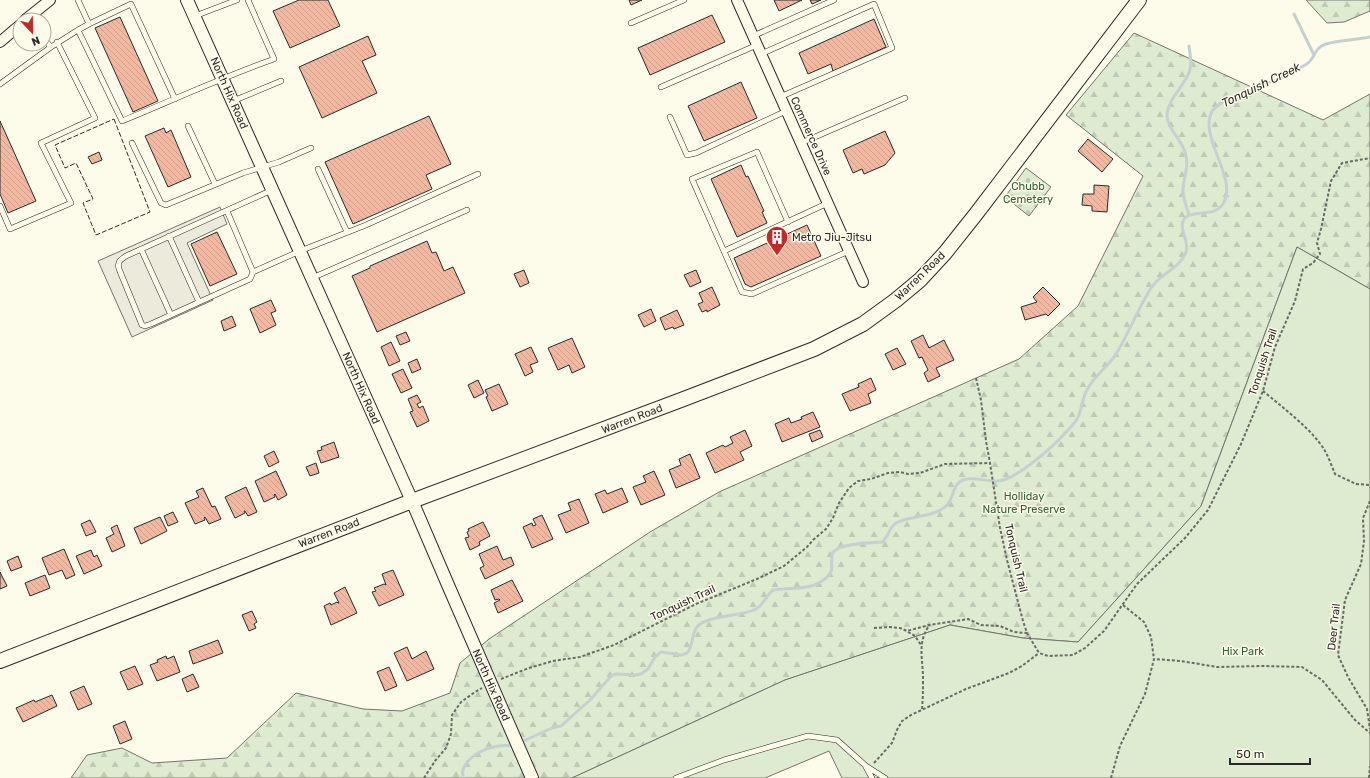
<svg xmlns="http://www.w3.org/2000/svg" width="1370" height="778" viewBox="0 0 1370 778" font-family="Rubik,sans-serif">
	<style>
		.forest { fill: url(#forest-firs); stroke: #74746e }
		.cemetery { fill: url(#cemetery-stones); stroke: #74746e }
		.park { fill: #deebd1; stroke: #74746e }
		.parking { fill: #eceadb; stroke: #74746e }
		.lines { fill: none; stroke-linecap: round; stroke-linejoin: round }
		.stream { stroke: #c7d0d0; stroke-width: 3 }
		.building { fill: url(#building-back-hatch); stroke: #2b2b2b }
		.service-casing { stroke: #2b2b2b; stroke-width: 6 }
		.minor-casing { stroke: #2b2b2b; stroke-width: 12 }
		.tertiary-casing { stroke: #2b2b2b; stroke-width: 14 }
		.secondary-casing { stroke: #2b2b2b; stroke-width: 16 }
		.path { stroke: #6a6964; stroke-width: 2; stroke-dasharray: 3 2; stroke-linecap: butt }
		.service { stroke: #fdfbea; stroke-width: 5 }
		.minor { stroke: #fdfbea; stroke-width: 10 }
		.tertiary { stroke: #fdfbea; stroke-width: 12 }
		.secondary { stroke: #fdfbea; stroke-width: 14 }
		.fence { stroke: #2b2b2b; stroke-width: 1; stroke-dasharray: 5 2; stroke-linecap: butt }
		.labels { text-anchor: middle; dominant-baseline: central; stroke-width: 3; stroke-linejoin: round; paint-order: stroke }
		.street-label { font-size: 11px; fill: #2b2b2b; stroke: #fdfbea }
		.park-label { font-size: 11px; fill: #34623c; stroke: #fdfbea }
		.poi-label { font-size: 11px; fill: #2b2b2b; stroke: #fdfbea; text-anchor: start }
		.water-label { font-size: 12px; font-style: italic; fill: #2b2b2b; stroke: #fdfbea }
	</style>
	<defs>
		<pattern id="forest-firs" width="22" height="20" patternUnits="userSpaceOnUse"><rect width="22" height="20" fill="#deebd1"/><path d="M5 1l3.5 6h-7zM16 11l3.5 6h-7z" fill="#bfcab4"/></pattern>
		<pattern id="cemetery-stones" width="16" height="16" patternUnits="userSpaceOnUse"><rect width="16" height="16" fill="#deebd1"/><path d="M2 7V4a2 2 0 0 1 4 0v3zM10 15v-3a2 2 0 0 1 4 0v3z" fill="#bfcab4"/></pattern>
		<pattern id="building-back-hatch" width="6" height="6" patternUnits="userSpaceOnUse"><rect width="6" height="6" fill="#f2b8a0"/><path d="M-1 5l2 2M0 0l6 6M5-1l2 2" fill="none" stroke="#d09e8a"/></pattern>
	</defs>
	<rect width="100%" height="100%" fill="#fdfbea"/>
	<path class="forest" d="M1306 0H1370V11L1344 22 1327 23Z
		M1134 33 1323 120 1370 94V289L1297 247 1201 506 1078 642 1023 638 950 625 785 680 572 778H71L87 755 122 748 152 763 227 758 296 693 363 709 402 711 450 693 460 663 489 639 650 532 719 492 1019 359 1078 306 1143 176 1066 115Z"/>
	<path class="cemetery" d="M1026 168 1051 187 1029 216 1005 197Z"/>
	<path class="park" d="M1297 247 1370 289V778H842L829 751 765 778H572L785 680 950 625 1023 638 1078 642 1201 506Z"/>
	<path class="parking" d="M220 207 227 224 187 243 213 300 132 337 98 261Z"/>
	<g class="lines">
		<path class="stream" d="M1294 14 1314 55
			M1189 215C1187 208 1183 199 1183 191 1183 177 1190 167 1185 152 1181 139 1166 127 1167 114 1169 97 1185 86 1190 70 1192 63 1190 54 1189 46
			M519 743 552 728 561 726 590 700 612 675 617 674 636 675 641 674 648 669 655 657 661 652 682 655 687 653C694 646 691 634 697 627 707 615 741 617 756 609 764 604 766 596 773 590 793 587 818 592 831 572 833 566 830 558 833 553 837 543 872 543 882 542 889 537 889 527 896 523 911 515 933 518 946 506 954 499 952 484 963 480 974 476 988 482 999 481 1017 479 1055 445 1067 431 1072 426 1077 421 1079 415 1082 406 1083 396 1088 388 1095 375 1108 367 1116 354 1128 335 1136 313 1148 293 1150 289 1154 284 1158 280 1167 271 1181 266 1186 252 1190 242 1179 231 1183 221 1189 207 1216 220 1224 202 1235 181 1209 148 1209 125 1209 120 1210 114 1213 110 1219 103 1229 99 1237 95 1258 86 1281 80 1300 68 1303 66 1308 64 1310 61 1316 54 1316 47 1326 44 1340 40 1356 40 1370 37
			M464 778C461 773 463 768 466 764 472 754 486 748 498 746 503 745 508 746 514 745"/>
	</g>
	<path class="building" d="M299 0H328L340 26 290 48 273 11Z
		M629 0H642L631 5Z
		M774 0H802L779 11Z
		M810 0H821L812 4Z
		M712 15 725 42 650 75 638 48Z
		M120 17 158 101 133 112 95 28Z
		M874 19 886 47 833 71 831 64 808 74 799 53Z
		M368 36 376 55 362 61 377 93 322 118 299 67Z
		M741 82 757 118 704 141 688 106Z
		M429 116 451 164 426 175 432 189 353 224 325 162Z
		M0 121 36 201 8 213 0 194Z
		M164 128 166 133 171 130 191 177 168 187 145 136Z
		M885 131 895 153 885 165 864 174 862 169 853 173 843 150Z
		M1088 139 1113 159 1102 172 1078 151Z
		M99 152 102 160 92 164 88 157Z
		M741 165 746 177 748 176 764 211 762 212 767 223 737 237 711 179Z
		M1094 185 1109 186 1107 212 1092 211V206L1082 205 1083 194H1094Z
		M807 225 821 256 751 287 745 284 734 258Z
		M217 232 237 274 210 286 191 244Z
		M427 241 432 253 436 252 444 271 453 267 465 293 377 332 352 276 370 268V266Z
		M524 270 529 283 520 287 514 274Z
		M696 270 701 282 690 287 684 275Z
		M712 287 720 305 707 312V310L702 312 698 304 703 302 699 293Z
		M1043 287 1060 304 1048 316 1046 314 1025 320 1021 307 1037 302 1033 297Z
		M271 300 276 311 271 313 276 325 260 333 250 309Z
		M651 309 656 321 644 327 638 315Z
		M677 310 684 325 674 329 673 327 665 330 660 318Z
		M232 316 236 326 224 331 221 321Z
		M406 332 410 341 400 345 396 336Z
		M923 335 929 348 944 340 954 360 936 368 940 376 928 382 924 373 928 370 922 357 919 358 911 341Z
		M572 338 585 367 572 373 569 365 558 370 548 348Z
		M391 342 400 361 389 366 381 347Z
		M531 347 538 362 530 365 533 372 525 376 515 354Z
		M897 348 906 364 893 370 885 354Z
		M417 359 421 369 412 373 408 363Z
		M403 369 412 388 401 393 392 374Z
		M871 378 876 390 868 394 871 403 850 411 842 394 859 387 858 384Z
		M478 380 484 393 474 398 468 385Z
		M499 384 508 404 492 411 486 397 488 396 485 390Z
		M417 395 421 402 417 404 419 408 423 406 429 421 417 427 410 412 413 411 408 399Z
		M813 412 820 427 782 442 775 424 789 418 791 423 802 419 801 417Z
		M745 430 752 446 740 452 744 460 715 473 706 453 723 445 725 447 733 443 730 437Z
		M820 430 823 437 812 442 809 434Z
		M334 442 339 457 321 463 317 451 322 450 321 447Z
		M274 451 279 462 269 467 264 456Z
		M690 454 700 478 676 488 669 470 681 465 679 459Z
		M316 463 319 473 310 476 306 467Z
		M276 471 287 495 278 500 275 494 274 495 275 497 264 502 255 481Z
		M654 471 665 495 641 505 633 487 646 482 643 476Z
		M246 487 257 512 248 516 245 511H244L245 513 235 518 225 497Z
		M203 488 212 507 215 506 221 519 209 524 205 517 204 518 205 520 195 524 185 503 199 497 196 491Z
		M622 488 628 502 603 513 595 494 605 490 607 494Z
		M579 499 589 523 566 533 558 515 571 510 568 503Z
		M173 512 178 522 168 526 164 516Z
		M542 515 553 539 532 548 523 527 532 523 533 526 536 525 533 519Z
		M160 517 167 531 141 544 134 528Z
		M90 520 96 532 86 536 81 524Z
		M483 522 490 536 479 542 480 545 470 550 465 538 469 537 467 532 469 531 468 529Z
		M117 525 125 546 112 552 106 538 114 534 111 528Z
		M497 546 503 560 511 557 514 565 485 579 480 568 484 566 479 554Z
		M64 549 75 575 66 579 62 570 49 575 42 558Z
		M91 550 94 557 97 555 102 566 84 574 76 556Z
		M18 556 22 567 11 571 7 561Z
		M393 570 404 595 379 606 372 592 376 591 374 588 384 584 386 585 382 574Z
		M0 572 7 586 0 589Z
		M45 575 50 588 30 596 25 583Z
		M512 580 523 601 498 613 494 603 500 600 499 599 495 600 491 590Z
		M345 587 357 613 331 625 324 606 330 603 331 605 337 602 338 603H339L334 593Z
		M252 611 257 622 254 624 256 628 249 631 242 615Z
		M218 640 223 653 193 664 189 651Z
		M407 647 412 659 426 651 434 669 407 681 394 653Z
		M166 656 167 659 174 656 180 672 157 681 150 665 158 662 157 660Z
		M135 666 143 684 128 690 120 672Z
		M389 667 397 686 385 691 377 672Z
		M193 674 199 687 187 692 182 679Z
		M84 686 92 704 78 710 70 692Z
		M52 695 57 706 23 722 16 708 34 700 35 702Z
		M125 721 132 739 120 744 113 726Z"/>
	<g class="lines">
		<g class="service-casing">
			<path id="service" d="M78 0 89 24
				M195 16 237 0
				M631 23 684 0
				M753 36 834 0
				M44 39 51 47
				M761 54 874 4 892 48 780 97
				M0 84 51 47 78 30
				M661 87 757 45
				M175 99 131 4 89 24 78 30 122 121C173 100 223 77 274 59L248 0
				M233 101 281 81
				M670 117 687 155 696 153 786 111
				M188 126 215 184
				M132 143 161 203 166 205 243 173 279 162 311 148
				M801 143 905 98
				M318 169 347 232
				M0 206 10 229 71 203 41 143 95 118 57 42
				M227 211 253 272 250 279 151 324 145 326 142 325 119 269C117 262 120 260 126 256L272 190
				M788 222 757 152 692 179 742 292 752 294 849 251
				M169 236 199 302
				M141 249 171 315
				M724 251 828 203
				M253 272 300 251 366 225 478 174
				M312 278 467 210
				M866 767 872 778
				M676 778 724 760 808 736 837 740 866 766 885 778"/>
		</g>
		<g class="minor-casing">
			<path id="minor" d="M737 0 863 282
				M25 20 50 0
				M0 42 20 25"/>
		</g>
		<g class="tertiary-casing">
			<path id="tertiary" d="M187 0 412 501 448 585 532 778"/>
		</g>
		<g class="secondary-casing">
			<path id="secondary" d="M0 661 412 501 681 400 814 349 863 324 896 300 920 280 945 253 976 214 1139 0"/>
		</g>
		<path class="path" d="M976 378 981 400 986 441 990 463 1000 528 1007 560 1023 621 1027 633 1039 653 1048 656 1073 655 1085 648 1104 631 1137 584 1185 538 1208 510 1241 444 1263 391 1275 347 1295 301 1303 269 1313 263 1320 254 1317 243 1321 229 1331 181 1342 163 1370 158
			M1263 391C1281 406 1314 431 1325 451 1329 458 1332 467 1335 474L1356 484 1370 485
			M1370 501 1363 518 1364 541 1361 564 1345 600 1338 655 1348 677 1367 709 1370 729
			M1123 605 1144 622 1151 637 1154 659
			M874 628 890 627 900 628 907 631 929 625 968 619 981 625 1000 626 1014 632 1027 633
			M908 632 915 636 921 645
			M501 679 529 668 553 661 580 657 614 645 696 604 757 579 784 566 807 547 813 540 826 529 833 518 839 503 849 488 858 481 871 479 888 473 900 472 908 474 920 473 945 464 990 463
			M922 709C923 699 923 689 923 678 923 660 917 642 929 626
			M874 763 892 743 897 730 902 721 911 715 966 689 1009 673 1022 666 1039 653
			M424 778 435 761 446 748 451 734 452 715 461 702 475 692 482 688
			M1111 778 1120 746 1145 694 1154 659 1181 661 1217 667 1262 666 1302 667 1322 680 1355 720 1370 733
			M1369 778 1370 766"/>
		<use href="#service" class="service"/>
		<use href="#minor" class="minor"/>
		<use href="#tertiary" class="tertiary"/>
		<use href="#secondary" class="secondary"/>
		<path class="fence" d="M114 119 150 212 96 235 83 203 93 199 76 163 65 168 55 145Z"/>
	</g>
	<defs>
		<g id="building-pin" transform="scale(1.15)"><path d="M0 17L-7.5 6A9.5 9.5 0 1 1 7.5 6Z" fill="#c62828" stroke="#fdfbea"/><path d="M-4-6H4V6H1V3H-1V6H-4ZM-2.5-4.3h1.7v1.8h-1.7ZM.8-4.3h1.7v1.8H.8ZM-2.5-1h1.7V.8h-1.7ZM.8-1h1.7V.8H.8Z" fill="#fff"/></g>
	</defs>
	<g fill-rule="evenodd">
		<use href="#building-pin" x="777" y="237"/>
	</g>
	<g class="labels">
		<g class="street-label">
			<text transform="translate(229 93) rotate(66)">North Hix Road</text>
			<text transform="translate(811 136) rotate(66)">Commerce Drive</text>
			<text transform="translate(920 276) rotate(-44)">Warren Road</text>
			<text transform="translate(1263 362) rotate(-72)">Tonquish Trail</text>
			<text transform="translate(361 388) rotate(66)">North Hix Road</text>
			<text transform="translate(632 419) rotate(-21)">Warren Road</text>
			<text transform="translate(329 533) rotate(-21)">Warren Road</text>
			<text transform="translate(1016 558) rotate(77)">Tonquish Trail</text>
			<text transform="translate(683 603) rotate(-25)">Tonquish Trail</text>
			<text transform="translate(1334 627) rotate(-84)">Deer Trail</text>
			<text transform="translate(491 685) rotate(66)">North Hix Road</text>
		</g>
		<g class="park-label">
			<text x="1028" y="186">Chubb<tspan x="1028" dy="13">Cemetery</tspan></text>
			<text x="1024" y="496">Holliday<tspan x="1024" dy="13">Nature Preserve</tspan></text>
			<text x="1243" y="651">Hix Park</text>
		</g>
		<g class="poi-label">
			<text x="792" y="237">Metro Jiu-Jitsu</text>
		</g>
		<g class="water-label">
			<text transform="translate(1261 85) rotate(-26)">Tonquish Creek</text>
		</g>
	</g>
	<g transform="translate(32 32) rotate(158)"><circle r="19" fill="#fdfbea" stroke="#a9a89e"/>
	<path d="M0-3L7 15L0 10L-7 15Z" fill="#c62828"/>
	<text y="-6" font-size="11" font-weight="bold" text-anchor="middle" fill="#2b2b2b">N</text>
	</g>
	<path d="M1230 758v6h80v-6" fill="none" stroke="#2b2b2b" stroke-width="2"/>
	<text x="1236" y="758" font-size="12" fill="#2b2b2b" stroke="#fdfbea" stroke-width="3" paint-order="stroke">50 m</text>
</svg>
